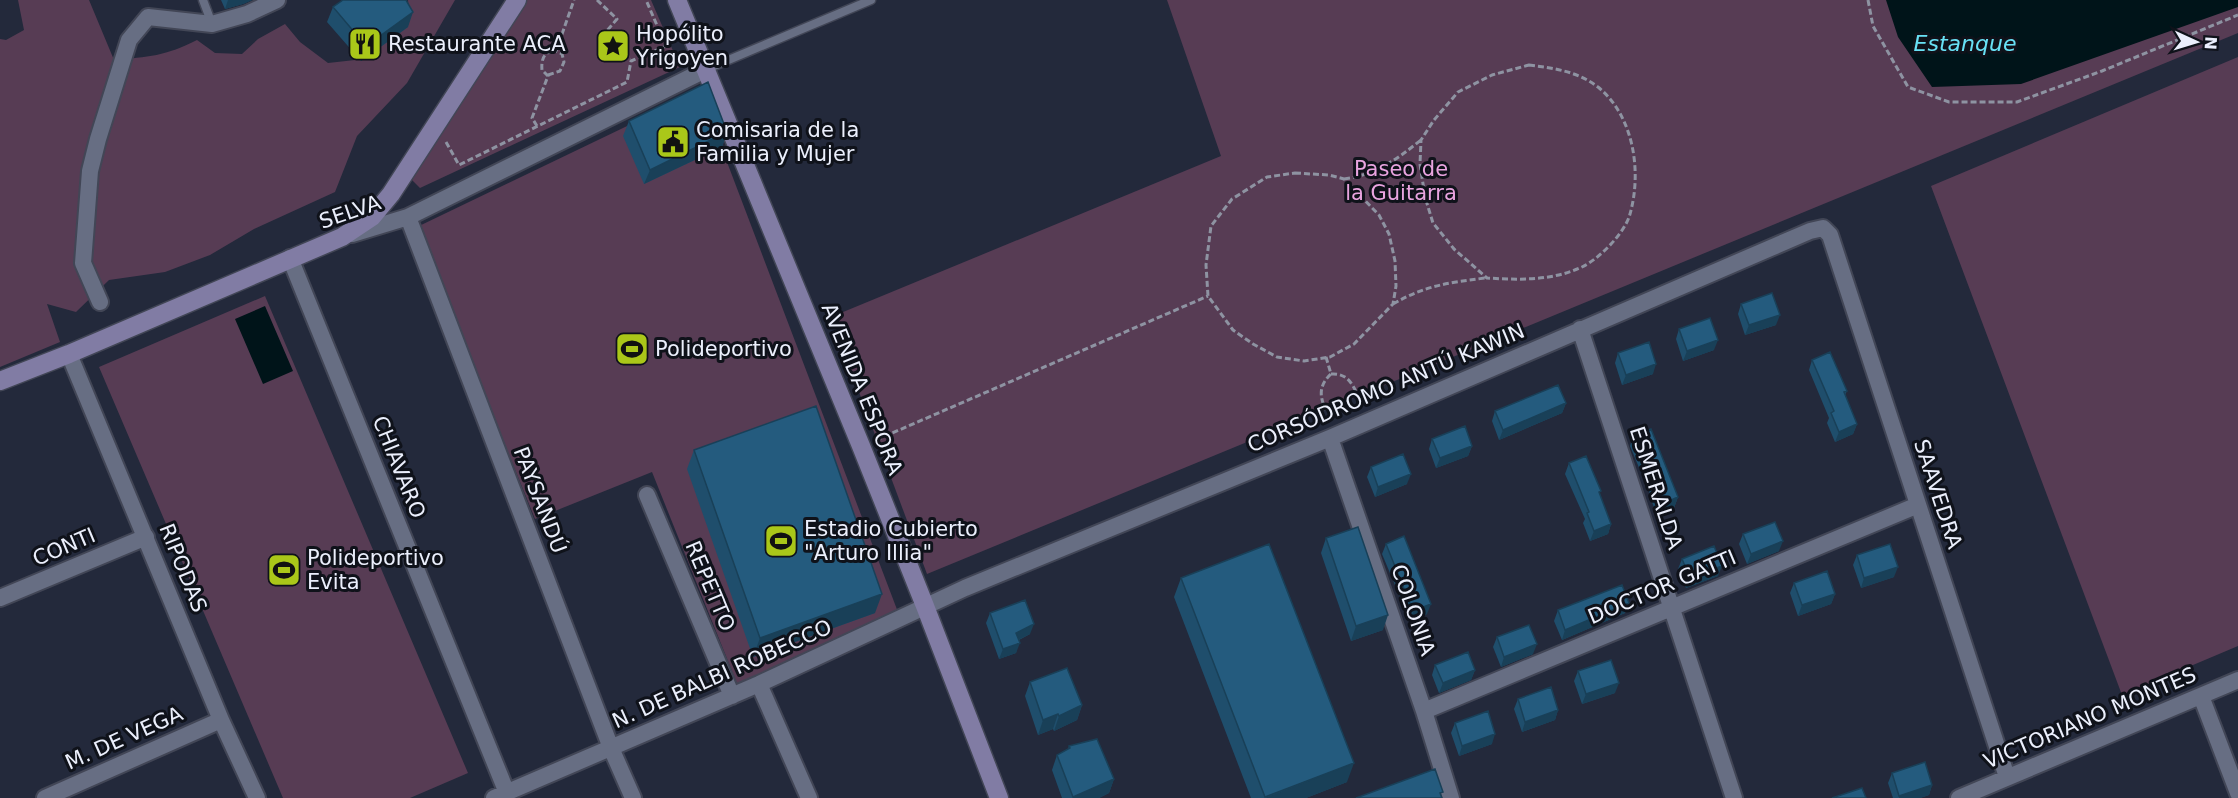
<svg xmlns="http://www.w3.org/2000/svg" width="2238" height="798" viewBox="0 0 2238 798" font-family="'DejaVu Sans',sans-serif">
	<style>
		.green { fill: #573c54 }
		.water { fill: #001419 }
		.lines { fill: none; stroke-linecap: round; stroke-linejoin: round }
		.lane-casing { stroke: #424656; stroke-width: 11 }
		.street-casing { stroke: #424656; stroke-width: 20 }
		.secondary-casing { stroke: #424656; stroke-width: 21 }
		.path { stroke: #8e93a2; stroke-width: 3; stroke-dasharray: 6 3; stroke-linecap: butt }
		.lane { stroke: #676e83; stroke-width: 8 }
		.street { stroke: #676e83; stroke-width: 16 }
		.secondary { stroke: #817ca4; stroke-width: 18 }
		.wall { fill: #1f4e6c }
		.shaded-wall { fill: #194058 }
		.building { fill: #245b7e; stroke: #194058; stroke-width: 1.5 }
		.labels { text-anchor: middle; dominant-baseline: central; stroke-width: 6; stroke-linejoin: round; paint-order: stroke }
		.poi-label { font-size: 21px; fill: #ebeffc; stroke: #0f121a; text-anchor: start }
		.park-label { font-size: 21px; fill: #e9a4e0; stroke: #0f121a }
		.street-label { font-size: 21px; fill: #ebeffc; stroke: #0f121a }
		.water-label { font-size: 22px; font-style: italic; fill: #68e1f5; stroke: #0f121a }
	</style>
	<rect width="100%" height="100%" fill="#23293b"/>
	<path class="green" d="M18 0H89L114 60C148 57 166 56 197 40L215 53 242 54 258 39 285 24 300 42 328 63 355 60 409 14 408 0H455L407 83 357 136 335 192 254 229 210 255 165 272 109 280 76 312 47 304 60 342 0 367V39L6 40 24 30Z
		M526 0H651L680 67 420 188 411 179Z
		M1167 0H2238V33L927 574 831 317 1221 156Z
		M2238 57V646L2122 695 1931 186Z
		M700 91 901 620 738 686 652 472 535 519 417 227Z
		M265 296 468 773 410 798H283L99 367Z"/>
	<path class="water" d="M1886 0H2238V7L2021 84 1932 87 1898 37Z
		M265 306 293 371 263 384 235 319Z"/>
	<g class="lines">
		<g class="lane-casing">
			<path id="lane" d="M203 0 212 24
				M707 69 871 0"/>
		</g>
		<g class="street-casing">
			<path id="street" d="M408 217 611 748 633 798
				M352 234 408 217 707 69
				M290 258 507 793
				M100 302 83 263 90 171 98 139 129 40 148 17 212 24 247 14 277 0
				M1580 329 1734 798
				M69 354 221 720 257 798
				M1330 438 1424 711 1451 798
				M647 495 732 696
				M0 598 146 537
				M759 684 809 798
				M2201 696 2238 793
				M1424 711 1918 505
				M45 798 221 720
				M494 798 759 684 965 588 1330 438 1810 231 1823 228 1830 235 2007 777
				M1959 798 2238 680"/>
		</g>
		<g class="secondary-casing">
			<path id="secondary" d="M677 0 861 446 925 606 999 798
				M0 381 69 354 342 237 372 217 391 194 517 0"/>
		</g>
		<path class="path" d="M597 0 617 19 599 40 613 55 619 49 630 59
			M1868 0 1873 26 1908 87 1949 102H2017L2102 71 2238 15
			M1529 65C1553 68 1577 71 1598 87 1634 116 1642 172 1630 214 1625 233 1599 259 1582 267 1552 281 1518 280 1487 278L1454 249 1433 223 1425 197 1420 164 1421 140 1434 120 1458 92 1492 75Z
			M548 75 560 71 564 62 562 54 556 51
			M537 126 532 118 548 76 542 70C541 59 544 51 556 51L574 0
			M446 142 459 165 627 82 631 61 666 46 646 0
			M1295 173 1329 175 1344 179 1379 215 1389 234 1395 261 1396 286 1393 304 1354 344 1330 357 1304 361 1277 357 1253 344 1233 330 1208 296 1206 265 1211 226 1232 199 1267 177Z
			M1344 179C1375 175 1396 160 1421 140
			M1393 304C1426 285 1448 283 1485 278
			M1326 357 1331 374C1319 385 1319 396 1326 410
			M1331 374C1347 373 1352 383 1358 396
			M876 440 1208 296"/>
		<use href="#lane" class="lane"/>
		<use href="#street" class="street"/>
		<use href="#secondary" class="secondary"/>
	</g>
	<path class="wall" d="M221 0H252L243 4 225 9Z
		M333 7 408 27 361 61 327 22Z
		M629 121 727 132 722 147 644 184 623 136Z
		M1741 304 1776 325 1745 335 1738 314Z
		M1679 329 1714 350 1683 361 1676 339Z
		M1618 353 1653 374 1622 385 1615 363Z
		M1812 360 1847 391 1845 395 1857 424 1853 434 1835 442 1827 423 1829 418 1809 370Z
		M1566 403 1562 413 1499 440 1492 421 1495 411Z
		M1633 436 1678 497 1674 508 1657 515 1650 497V494L1630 446Z
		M1432 439 1472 446 1468 456 1436 468 1429 449Z
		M694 450 875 613 753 657 687 469Z
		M1569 463 1600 495 1611 524 1608 534 1590 541 1583 523 1585 519 1565 474Z
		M1371 467 1407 484 1375 497 1367 477Z
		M1743 534 1779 551 1747 564 1739 544Z
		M1326 538 1383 630 1351 641 1321 553Z
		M1386 544 1427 614 1410 621 1382 554Z
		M1857 555 1894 577 1861 588 1853 565Z
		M1682 559 1718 576 1686 588 1678 569Z
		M1181 578 1347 782 1306 798H1251L1174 597Z
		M1794 583 1835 594 1831 604 1798 616 1790 593Z
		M1558 610 1625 613 1562 640 1554 621Z
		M990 613 1030 634 1019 640 1016 653 999 659 986 623Z
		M1497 637 1533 654 1501 667 1493 647Z
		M1435 665 1475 670 1471 680 1439 693 1432 675Z
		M1578 671 1615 693 1582 704 1574 681Z
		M1030 682 1082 705 1077 720 1054 731 1053 729 1038 735 1025 696Z
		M1518 699 1558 710 1555 720 1522 732 1514 709Z
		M1455 723 1492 744 1459 756 1451 733Z
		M1069 746 1114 779 1109 793 1099 798H1062L1052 770 1057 755 1068 749Z
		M1892 773 1932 785 1929 795 1920 798H1893L1888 783Z"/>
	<path class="shaded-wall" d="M228 0H252L243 4 225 9Z
		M413 12 408 27 361 61 366 46Z
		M727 132 722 147 644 184 650 170Z
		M1780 315 1776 325 1745 335 1749 325Z
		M1718 340 1714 350 1683 361 1687 351Z
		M1656 364 1653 374 1622 385 1626 375Z
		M1566 403 1562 413 1499 440 1503 430Z
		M1857 424 1853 434 1835 442 1839 432Z
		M1472 446 1468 456 1436 468 1440 458Z
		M1411 474 1407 484 1375 497 1378 487Z
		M1678 497 1674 508 1657 515 1660 505Z
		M1611 524 1608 534 1590 541 1594 531Z
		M1783 541 1779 551 1747 564 1751 554Z
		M1722 566 1718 576 1686 588 1690 578Z
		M1898 567 1894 577 1861 588 1864 578Z
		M882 594 875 613 753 657 760 638Z
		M1835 594 1831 604 1798 616 1802 605Z
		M1629 603 1625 613 1562 640 1565 630Z
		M1431 604 1427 614 1410 621 1413 611Z
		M1388 615 1383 630 1351 641 1356 626Z
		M1034 624 1030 634 1012 643 1016 633Z
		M1020 643 1016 653 999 659 1003 649Z
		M1537 644 1533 654 1501 667 1504 657Z
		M1475 670 1471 680 1439 693 1443 683Z
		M1619 683 1615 693 1582 704 1586 694Z
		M1082 705 1077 720 1054 731 1059 716Z
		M1558 710 1555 720 1522 732 1525 722Z
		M1058 714 1053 729 1038 735 1043 720Z
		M1495 734 1492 744 1459 756 1462 746Z
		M1354 763 1347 782 1306 798H1265Z
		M1114 779 1109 793 1099 798H1073V797Z
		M1932 785 1929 795 1920 798H1899V796Z"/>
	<path class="building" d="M343 0H406L413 12 366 46 333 7Z
		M708 82 727 132 650 170 629 121Z
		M1772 293 1780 315 1749 325 1741 304Z
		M1710 318 1718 340 1687 351 1679 329Z
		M1649 342 1656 364 1626 375 1618 353Z
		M1830 352 1847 391 1844 392 1857 424 1839 432 1831 413 1834 411 1812 360Z
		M1558 385 1566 403 1503 430 1495 411Z
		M816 406 882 594 760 638 694 450Z
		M1465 426 1472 446 1440 458 1432 439Z
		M1651 429 1678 497 1660 505 1653 486H1655L1633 436Z
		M1403 454 1411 474 1378 487 1371 467Z
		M1586 456 1601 491 1599 492 1611 524 1594 531 1587 513 1589 512 1569 463Z
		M1775 522 1783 541 1751 554 1743 534Z
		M1358 527 1388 615 1356 626 1326 538Z
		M1404 536 1431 604 1413 611 1386 544Z
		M1269 544 1354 763 1265 797 1181 578Z
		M1890 544 1898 567 1864 578 1857 555Z
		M1714 546 1722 566 1690 578 1682 559Z
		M1827 571 1835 594 1802 605 1794 583Z
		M1622 585 1629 603 1565 630 1558 610Z
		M1025 600 1034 624 1016 633 1020 643 1003 649 990 613Z
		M1529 625 1537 644 1504 657 1497 637Z
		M1468 652 1475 670 1443 683 1435 665Z
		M1611 660 1619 683 1586 694 1578 671Z
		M1067 668 1082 705 1059 716 1058 714 1043 720 1030 682Z
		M1551 687 1558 710 1525 722 1518 699Z
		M1488 711 1495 734 1462 746 1455 723Z
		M1097 739 1114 779 1073 797 1057 755 1070 748 1069 746Z
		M1925 762 1932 785 1899 796 1892 773Z
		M1435 769 1443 792 1440 793 1442 798H1356Z
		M1862 788 1866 798H1832Z"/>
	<defs>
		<g id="restaurant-square" transform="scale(1.725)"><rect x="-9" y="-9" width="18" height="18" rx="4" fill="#aac719" stroke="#0f121a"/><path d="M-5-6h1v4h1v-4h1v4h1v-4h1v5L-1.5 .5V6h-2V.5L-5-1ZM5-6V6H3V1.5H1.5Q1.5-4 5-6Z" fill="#111"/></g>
		<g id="sight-square" transform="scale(1.725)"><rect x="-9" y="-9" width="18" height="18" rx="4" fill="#aac719" stroke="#0f121a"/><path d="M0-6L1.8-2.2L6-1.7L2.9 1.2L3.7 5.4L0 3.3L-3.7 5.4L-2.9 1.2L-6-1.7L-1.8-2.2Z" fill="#111"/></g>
		<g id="civic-square" transform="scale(1.725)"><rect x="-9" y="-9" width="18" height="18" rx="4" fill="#aac719" stroke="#0f121a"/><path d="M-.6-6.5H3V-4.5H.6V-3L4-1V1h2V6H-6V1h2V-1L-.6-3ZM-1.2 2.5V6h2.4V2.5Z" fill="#111"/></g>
		<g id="stadium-square" transform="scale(1.725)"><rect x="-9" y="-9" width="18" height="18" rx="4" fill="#aac719" stroke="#0f121a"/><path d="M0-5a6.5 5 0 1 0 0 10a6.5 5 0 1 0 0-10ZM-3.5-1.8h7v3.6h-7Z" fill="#111"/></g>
	</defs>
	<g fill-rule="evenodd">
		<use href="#restaurant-square" x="365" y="44"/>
		<use href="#sight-square" x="613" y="46"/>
		<use href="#civic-square" x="673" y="142"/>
		<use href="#stadium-square" x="632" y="349"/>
		<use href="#stadium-square" x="781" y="541"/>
		<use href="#stadium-square" x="284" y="570"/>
	</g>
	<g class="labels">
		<g class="poi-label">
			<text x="636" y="34">Hopólito<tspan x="636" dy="24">Yrigoyen</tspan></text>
			<text x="388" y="44">Restaurante ACA</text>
			<text x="696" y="130">Comisaria de la<tspan x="696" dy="24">Familia y Mujer</tspan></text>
			<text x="655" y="349">Polideportivo</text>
			<text x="804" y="529">Estadio Cubierto<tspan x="804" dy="24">"Arturo Illia"</tspan></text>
			<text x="307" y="558">Polideportivo<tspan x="307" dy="24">Evita</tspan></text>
		</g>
		<g class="park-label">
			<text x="1401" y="169">Paseo de<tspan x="1401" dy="24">la Guitarra</tspan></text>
		</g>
		<g class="street-label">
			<text transform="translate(350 212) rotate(-19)">SELVA</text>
			<text transform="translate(1386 388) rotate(-23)">CORSÓDROMO ANTÚ KAWIN</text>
			<text transform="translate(862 389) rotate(68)">AVENIDA ESPORA</text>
			<text transform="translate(399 467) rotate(68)">CHIAVARO</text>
			<text transform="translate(1656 488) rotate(72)">ESMERALDA</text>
			<text transform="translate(1938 494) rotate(72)">SAAVEDRA</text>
			<text transform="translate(540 500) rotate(69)">PAYSANDÚ</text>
			<text transform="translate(64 547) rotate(-23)">CONTI</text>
			<text transform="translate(183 568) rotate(68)">RIPODAS</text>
			<text transform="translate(710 586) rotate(67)">REPETTO</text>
			<text transform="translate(1662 587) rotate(-23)">DOCTOR GATTI</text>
			<text transform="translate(1413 610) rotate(71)">COLONIA</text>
			<text transform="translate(722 674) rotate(-24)">N. DE BALBI ROBECCO</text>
			<text transform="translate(2090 718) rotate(-23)">VICTORIANO MONTES</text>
			<text transform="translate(124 738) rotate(-24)">M. DE VEGA</text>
		</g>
		<g class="water-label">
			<text x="1965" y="43">Estanque</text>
		</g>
	</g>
	<g transform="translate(2196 42) rotate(94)" stroke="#0f121a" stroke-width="4.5" paint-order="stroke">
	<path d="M0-4.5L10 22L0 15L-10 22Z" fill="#ebeffc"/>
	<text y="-9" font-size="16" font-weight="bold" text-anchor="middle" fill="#ebeffc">N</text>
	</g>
</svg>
